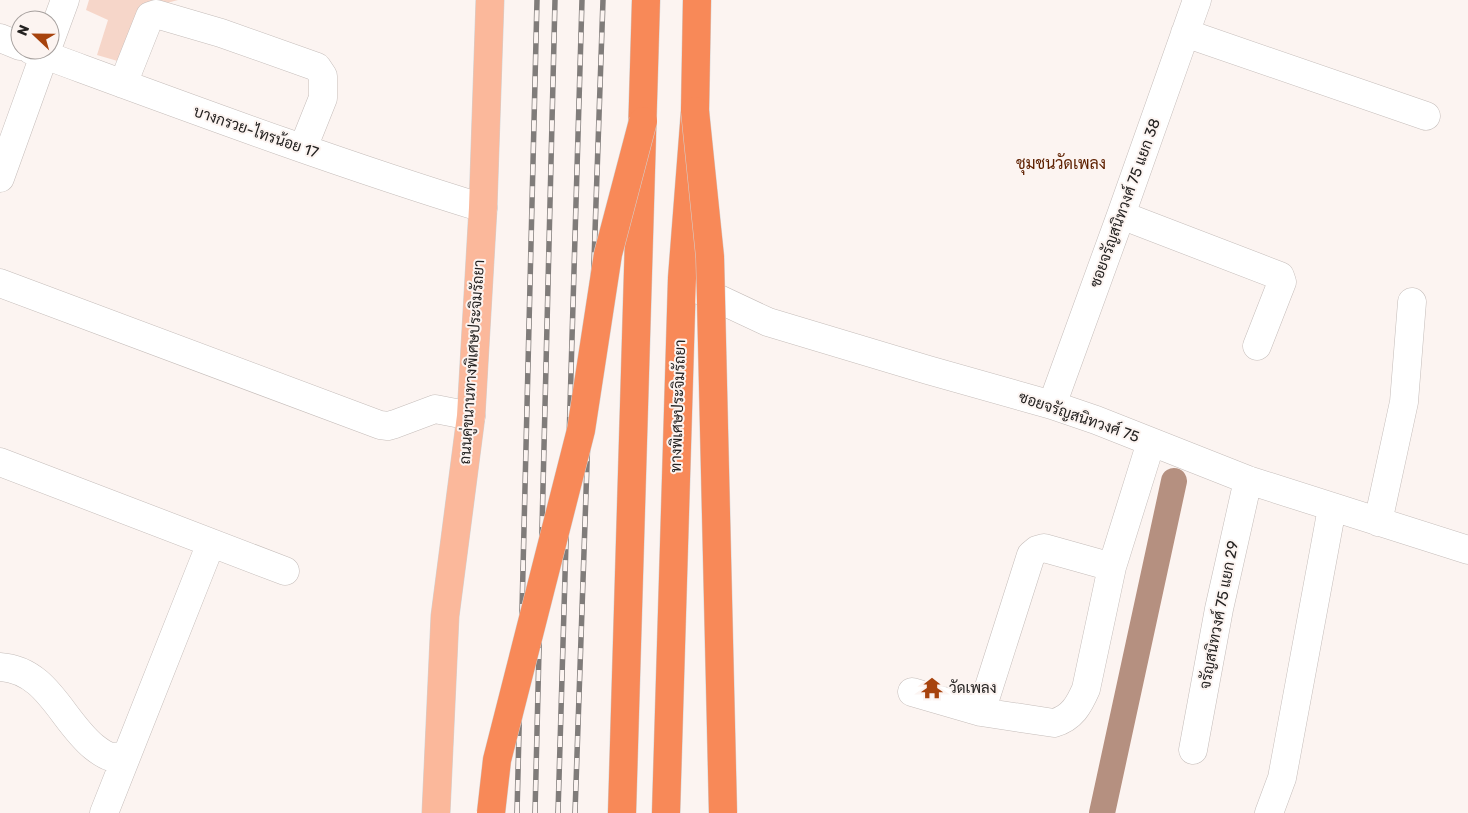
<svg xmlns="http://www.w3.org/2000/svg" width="1468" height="813" viewBox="0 0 1468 813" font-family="Rubik,Sarabun,sans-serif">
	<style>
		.green { fill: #f6d6c9 }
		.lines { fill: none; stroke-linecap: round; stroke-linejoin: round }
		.canal { stroke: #b59080; stroke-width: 26 }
		.minor-casing { stroke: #c5bdba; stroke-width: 29 }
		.major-casing { stroke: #d3d3d3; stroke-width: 29 }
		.highway-casing { stroke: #d3d3d3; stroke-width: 29 }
		.minor { stroke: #fff; stroke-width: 28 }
		.major { stroke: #fbb89b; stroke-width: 28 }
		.highway { stroke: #f88958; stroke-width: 28 }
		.rail-casing { stroke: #807c7a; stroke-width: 5.5 }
		.rail { stroke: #fcf4f1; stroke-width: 4; stroke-dasharray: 11; stroke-linecap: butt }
		.highway-bridge-casing { stroke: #d3d3d3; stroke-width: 29; stroke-linecap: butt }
		.highway-bridge { stroke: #f88958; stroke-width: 28 }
		.labels { text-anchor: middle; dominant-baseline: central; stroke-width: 4; stroke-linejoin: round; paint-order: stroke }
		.street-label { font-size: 15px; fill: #242221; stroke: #fcf4f1 }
		.poi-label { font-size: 15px; fill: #242221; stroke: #fcf4f1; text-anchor: start }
		.neighbourhood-label { font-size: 16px; fill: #5e2000; stroke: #fcf4f1 }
	</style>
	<rect width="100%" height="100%" fill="#fcf4f1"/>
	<path class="green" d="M89 0H178L137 11 121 62 97 55 108 20 86 10Z"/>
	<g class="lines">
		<path class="canal" d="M1102 813 1174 481"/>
		<g class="minor-casing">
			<path id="minor" d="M1185 33 1426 116
				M0 38 20 46
				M50 41 65 0
				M31 50C181 105 330 161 483 208
				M123 84 150 16 156 14 221 33 317 67 323 76V98L303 148
				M0 178 46 50
				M1121 215 1280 276 1282 282 1257 346
				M0 283 380 425 388 426 395 424 435 409 471 416
				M689 285 768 322 928 370 1052 405 1096 420 1248 480 1468 550
				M1052 405 1121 215 1197 0
				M0 462 285 571
				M1378 522 1404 402 1412 302
				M0 667C48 670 61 720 94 747 99 751 104 755 111 757 115 757 121 756 126 755
				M912 692 981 712 1054 723C1072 718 1079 705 1086 689L1112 567 1151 442
				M981 712 1031 555 1037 550 1044 548 1112 567
				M1193 750 1219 609 1248 480
				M104 813 211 543
				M1269 813 1282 778 1332 508"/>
		</g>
		<g class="major-casing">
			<path id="major" d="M436 813 445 616 471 416 483 208 490 0"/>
		</g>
		<g class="highway-casing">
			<path id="highway" d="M622 813 646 0
				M666 813 682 278 695 111 697 0"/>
		</g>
		<use href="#minor" class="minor"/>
		<use href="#major" class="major"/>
		<use href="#highway" class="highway"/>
		<g class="rail-casing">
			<path id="rail" d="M517 813 537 0
				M535 813 555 0
				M558 813 582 0
				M575 813 603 0"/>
		</g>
		<use href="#rail" class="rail"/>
		<g class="highway-bridge-casing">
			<path id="highway-bridge" d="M695 111 710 257 723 813
				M491 813 497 760 581 430 608 254 643 121"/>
		</g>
		<use href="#highway-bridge" class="highway-bridge"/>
	</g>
	<defs>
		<g id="temple-bare" transform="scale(1.725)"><path d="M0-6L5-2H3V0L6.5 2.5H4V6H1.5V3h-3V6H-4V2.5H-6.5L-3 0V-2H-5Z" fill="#a7430d" stroke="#fcf4f1" stroke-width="2.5" paint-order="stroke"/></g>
	</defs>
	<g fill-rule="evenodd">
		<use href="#temple-bare" x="932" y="688"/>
	</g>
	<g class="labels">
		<g class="street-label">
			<text transform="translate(256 132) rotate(19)">บางกรวย-ไทรน้อย 17</text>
			<text transform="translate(1125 203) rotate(-70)">ซอยจรัญสนิทวงศ์ 75 แยก 38</text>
			<text transform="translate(472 362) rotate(-86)">ถนนคู่ขนานทางพิเศษประจิมรัถยา</text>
			<text transform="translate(678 406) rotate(-88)">ทางพิเศษประจิมรัถยา</text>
			<text transform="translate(1079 417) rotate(19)">ซอยจรัญสนิทวงศ์ 75</text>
			<text transform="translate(1219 615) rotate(-79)">จรัญสนิทวงศ์ 75 แยก 29</text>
		</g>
		<g class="poi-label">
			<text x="949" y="688">วัดเพลง</text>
		</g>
		<g class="neighbourhood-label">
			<text x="1061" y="163">ชุมชนวัดเพลง</text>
		</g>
	</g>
	<g transform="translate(35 35) rotate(292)"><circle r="24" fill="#fcf4f1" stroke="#a6a09e"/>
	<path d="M0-4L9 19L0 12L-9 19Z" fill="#a7430d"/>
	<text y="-8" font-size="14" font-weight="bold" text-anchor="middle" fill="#242221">N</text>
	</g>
</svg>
